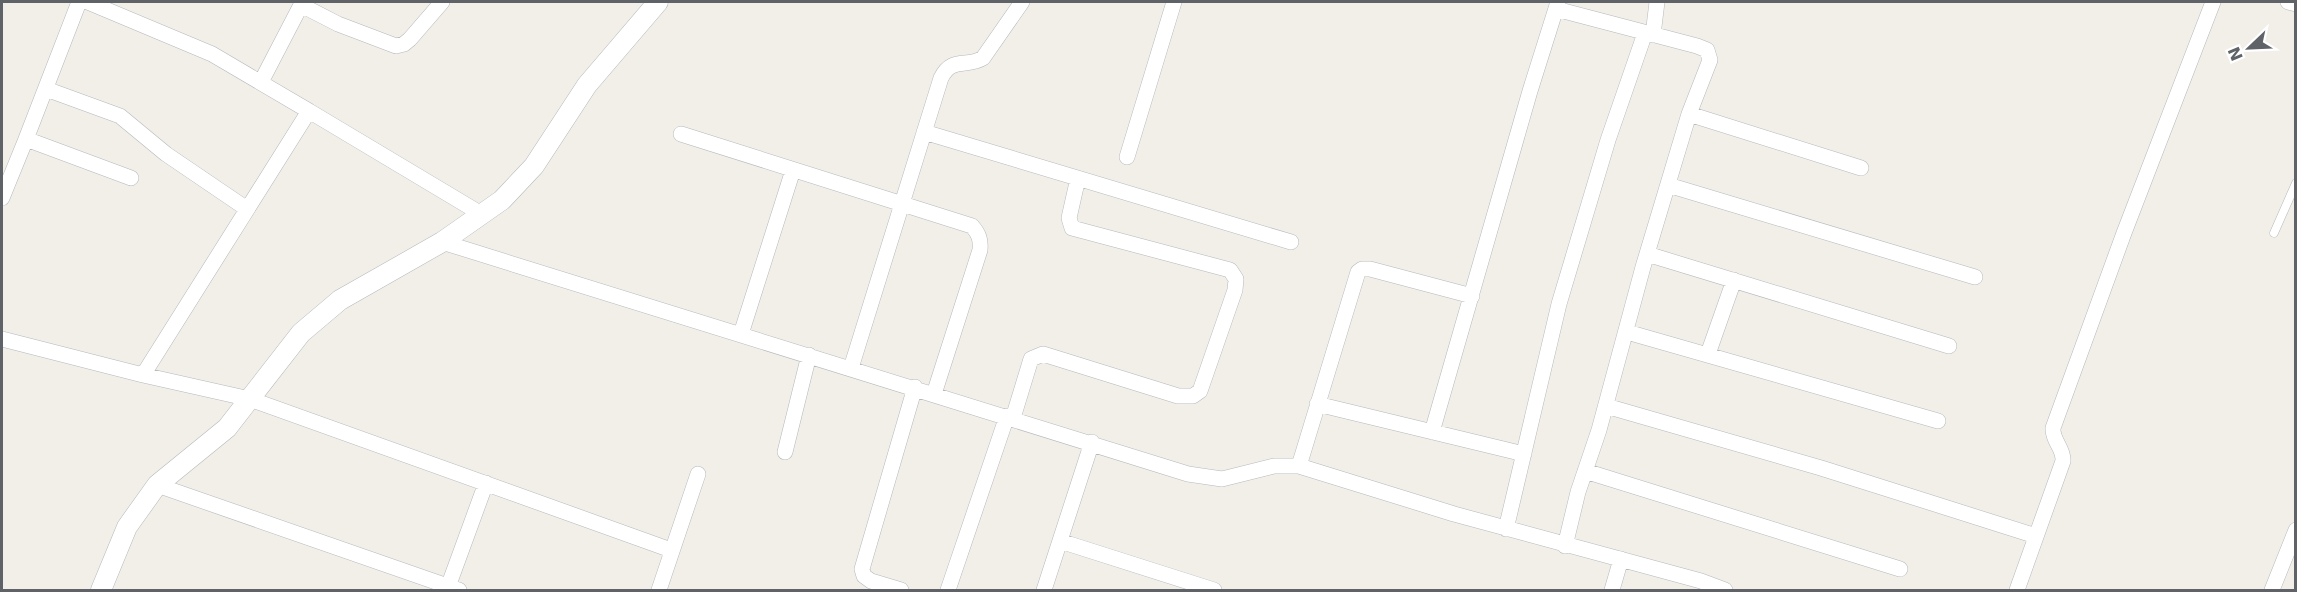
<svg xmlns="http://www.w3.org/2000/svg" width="2297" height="592" viewBox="0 0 2297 592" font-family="'DejaVu Sans',sans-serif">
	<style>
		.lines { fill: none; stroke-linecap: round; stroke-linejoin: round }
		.service-casing { stroke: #b5b8bc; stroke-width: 9 }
		.minor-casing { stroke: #b5b8bc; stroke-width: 16 }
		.tertiary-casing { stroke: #b5b8bc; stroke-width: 21 }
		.service { stroke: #fff; stroke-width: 8 }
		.minor { stroke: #fff; stroke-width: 15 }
		.tertiary { stroke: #fff; stroke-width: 20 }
	</style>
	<rect width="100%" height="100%" fill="#f1efe8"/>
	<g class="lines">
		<g class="service-casing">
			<path id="service" d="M2274 233 2296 183"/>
		</g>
		<g class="minor-casing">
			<path id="minor" d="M88 2 212 54 309 111
				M2288 2 2296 4
				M1556 9 1697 46 1707 50 1710 60 1689 114 1643 267 1599 430 1578 492 1565 546
				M1653 35 1657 2
				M261 82 301 5 338 24 396 46 404 44 410 39 442 2
				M46 89 120 116 166 154 247 209
				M1689 114 1861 168
				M924 132 1291 242
				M681 134 972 226C979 234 981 240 980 250L934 394
				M26 139 79 2
				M1127 157 1174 2
				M1668 185 1975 277
				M2 198 26 139 131 178
				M442 242 1188 474 1222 479 1274 466H1299L1454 514 1701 581 1725 590
				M1647 254 1949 346
				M1627 332 1938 421
				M741 334 793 170
				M2 339 143 375 250 399 671 550
				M1708 354 1734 280
				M851 368 941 78C952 56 967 68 983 58L1022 2
				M143 375 309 111 483 215
				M1317 404 1524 454
				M1606 406 1821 468 2036 536
				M1013 418 1031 359 1043 354 1178 396H1193L1200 391 1235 290 1236 279 1230 270 1072 228 1069 218 1078 178
				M1432 432 1530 91 1558 2
				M785 452 809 355
				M1299 466 1358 272 1362 269H1370L1472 296
				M1585 471 1900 569
				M157 485 459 590
				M1506 529 1559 304 1608 140 1645 33
				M1060 541 1214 590
				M448 587 486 483
				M659 590 698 474
				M901 590 871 581 864 576 862 569 915 387
				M948 590 1007 416
				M1044 590 1092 442
				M1612 590 1621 559
				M2017 590 2063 461C2064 448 2052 441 2053 428L2124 233 2213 2
				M2272 590 2296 530"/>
		</g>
		<g class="tertiary-casing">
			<path id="tertiary" d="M101 590 127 527 157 485 227 428 301 333 340 300 442 242 502 200 534 166 587 85 658 2"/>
		</g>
		<use href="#service" class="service"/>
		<use href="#minor" class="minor"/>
		<use href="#tertiary" class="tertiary"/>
	</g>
	<rect width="2297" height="592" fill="none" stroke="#5f6368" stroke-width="6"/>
	<g transform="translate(2249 48) rotate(247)" stroke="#ffffff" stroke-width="4.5" paint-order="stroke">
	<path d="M0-4.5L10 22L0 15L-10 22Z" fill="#5f6368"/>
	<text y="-9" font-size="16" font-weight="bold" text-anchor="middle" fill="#5f6368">N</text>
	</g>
</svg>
